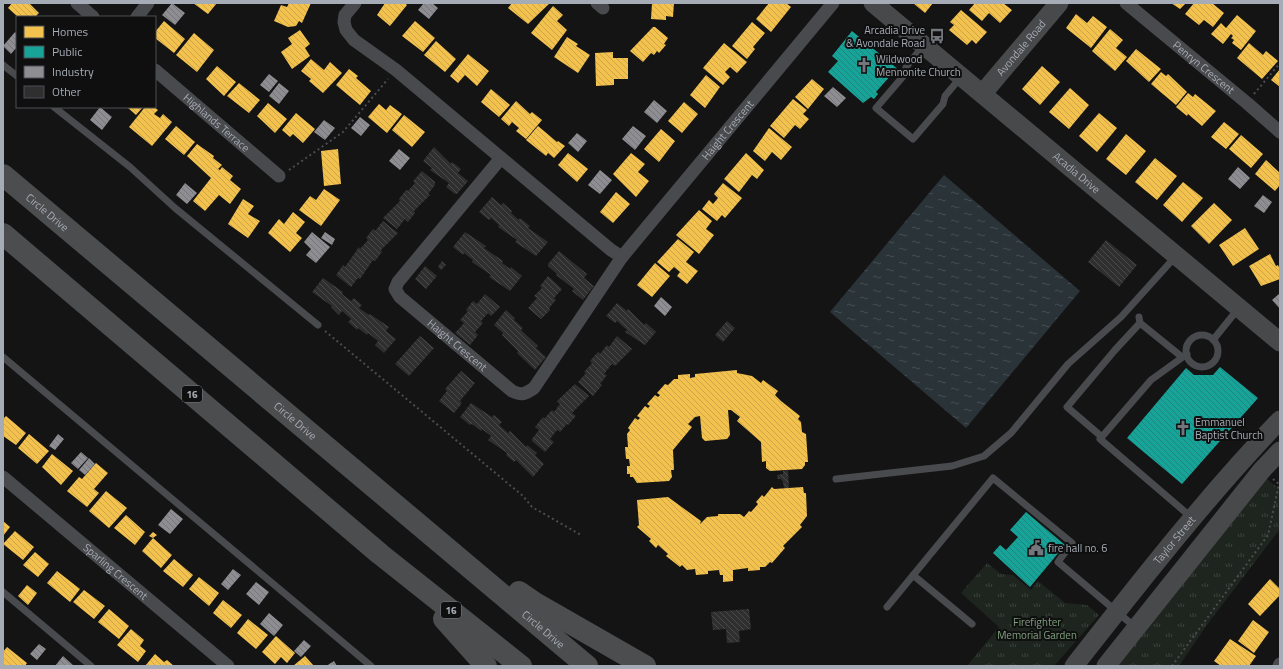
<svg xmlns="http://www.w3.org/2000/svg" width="1283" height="669" viewBox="0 0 1283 669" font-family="'Titillium Web',sans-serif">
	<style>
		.park { fill: url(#park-tufts) }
		.water { fill: url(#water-ripples) }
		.homes { fill: url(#homes-back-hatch) }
		.public { fill: url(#public-back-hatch) }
		.industry { fill: url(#industry-back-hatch) }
		.building { fill: url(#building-back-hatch) }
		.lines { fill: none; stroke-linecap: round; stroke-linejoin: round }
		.path { stroke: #4a4c4f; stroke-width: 2; stroke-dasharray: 2 3; stroke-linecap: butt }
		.lane { stroke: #494a4d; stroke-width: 7 }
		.street { stroke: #494a4d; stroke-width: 13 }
		.secondary { stroke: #48494b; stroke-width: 19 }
		.highway { stroke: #4b4d4f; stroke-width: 22 }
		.labels { text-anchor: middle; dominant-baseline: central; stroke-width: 4; stroke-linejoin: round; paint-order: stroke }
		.shield { fill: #0f0f10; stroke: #797d84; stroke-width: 1 }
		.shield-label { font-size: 10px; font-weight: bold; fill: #a6acb5 }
		.poi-label { font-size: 11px; fill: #a6acb5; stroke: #0f0f10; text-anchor: start }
		.street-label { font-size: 11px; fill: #a6acb5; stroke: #0f0f10 }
		.park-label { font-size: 11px; fill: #7fa07d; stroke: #0f0f10 }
	</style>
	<defs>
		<pattern id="park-tufts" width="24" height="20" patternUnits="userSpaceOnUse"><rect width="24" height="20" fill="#1e251f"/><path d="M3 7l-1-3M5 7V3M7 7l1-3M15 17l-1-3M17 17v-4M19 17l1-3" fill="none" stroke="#3c423d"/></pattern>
		<pattern id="water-ripples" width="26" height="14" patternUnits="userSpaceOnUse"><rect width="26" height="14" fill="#2a3338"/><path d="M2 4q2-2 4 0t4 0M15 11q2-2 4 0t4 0" fill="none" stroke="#464e53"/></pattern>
		<pattern id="homes-back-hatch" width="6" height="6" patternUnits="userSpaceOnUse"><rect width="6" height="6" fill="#f2c14e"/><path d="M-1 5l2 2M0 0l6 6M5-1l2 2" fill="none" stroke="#cca549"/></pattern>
		<pattern id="public-back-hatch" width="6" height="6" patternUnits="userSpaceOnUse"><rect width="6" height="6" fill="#17a398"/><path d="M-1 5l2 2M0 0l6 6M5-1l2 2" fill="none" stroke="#1e8780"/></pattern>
		<pattern id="industry-back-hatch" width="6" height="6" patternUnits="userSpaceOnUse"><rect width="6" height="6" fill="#8d8d92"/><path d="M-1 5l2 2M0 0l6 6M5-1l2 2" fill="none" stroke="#76777b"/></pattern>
		<pattern id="building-back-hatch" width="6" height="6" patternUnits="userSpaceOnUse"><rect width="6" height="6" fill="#2f2f30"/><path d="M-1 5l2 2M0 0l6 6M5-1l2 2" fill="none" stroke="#4a4a4c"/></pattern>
	</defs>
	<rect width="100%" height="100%" fill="#141415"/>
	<path class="park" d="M1267 479 1280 490V529L1206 626 1179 666H1114Z
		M987 563 1001 574 1013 575 1031 590 1038 581 1065 603 1087 605 1099 615 1054 666H967L999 627 961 593Z"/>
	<path class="water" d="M944 175 1080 291 966 428 830 312Z"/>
	<path class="homes" d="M12 3H29L39 13 35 17H18L8 8Z
		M193 3H217L208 14Z
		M289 3H311L302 23 299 21 296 26 288 27 274 21 281 5 287 7Z
		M385 3H405L407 5 390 26 377 15Z
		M512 3 530 4 550 3 528 24 508 8Z
		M652 3H674L673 17 666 16V20L651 19Z
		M769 3H786L791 7 771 32 756 19Z
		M913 3H933L925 13Z
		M975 3H1003L1012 10 1000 23 989 13 982 21 969 10Z
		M1171 3H1186L1180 9Z
		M1194 3H1212L1224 13 1213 27 1204 20 1199 25 1185 14Z
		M553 6 563 15 557 21 567 30 552 50 531 33Z
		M961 10 987 32 976 44 972 40 967 45 949 30 954 25 950 22Z
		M1076 14 1087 23 1093 16 1107 27 1091 48 1066 28Z
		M1237 15 1256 31 1241 50 1232 43 1234 40 1231 38 1233 36 1231 34 1223 44 1211 34 1221 23 1226 28Z
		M164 21 185 39 174 53 155 38V32Z
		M415 21 435 38 423 52 402 36Z
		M752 22 765 33 753 47 755 49 747 59 732 46Z
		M653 27H655L668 38 664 44 666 45 659 53 657 51 654 55 651 53 643 62 630 51Z
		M1110 29 1123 40 1116 48 1127 57 1115 71 1092 51Z
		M300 30 310 44 305 48 310 56 292 69 281 52 292 44 288 38Z
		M194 33 214 50 197 72 176 55Z
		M567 37 578 44 576 46 590 55 578 73 554 57Z
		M436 41 456 59 445 72 424 55Z
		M724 43 747 62 737 73 730 67 725 72 730 77 723 85 703 68Z
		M1249 43 1263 55 1266 51 1278 61 1262 79 1237 58Z
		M1136 49 1161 69 1149 82 1126 61Z
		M613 52V58H628V79H614V85L596 86 595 53Z
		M468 54 489 71 477 86 465 75 458 83 450 76Z
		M311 59 324 70 330 62 342 73 323 93 309 81 311 79 301 71Z
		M217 66 236 82 224 96 206 79Z
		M1042 66 1060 82 1040 105 1022 89Z
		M349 69 358 76 356 78 371 91 360 105 336 85Z
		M1280 69V87L1271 80Z
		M1161 72 1166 76 1168 74 1187 92 1176 105 1151 84Z
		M706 75 720 87 705 108 690 95Z
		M812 79 824 89 808 109 795 97Z
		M239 83 260 100 249 113 227 96Z
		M1070 88 1089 105 1069 129 1049 112Z
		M491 89 510 105 499 117 481 102Z
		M1188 93 1193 97 1195 94 1216 111 1202 126 1188 114 1187 116 1176 107Z
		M793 99 807 110 803 114 809 119 800 129 795 125 784 138 770 126Z
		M516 101 530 114 532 112 542 120 526 139 516 131 519 128 512 122 509 126 501 119Z
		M684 102 698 114 682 133 668 121Z
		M268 103 287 119 275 133 257 116Z
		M379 104 386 110 390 105 402 114 387 133 368 117Z
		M127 107H143L136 115Z
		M145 107H154L158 110 154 114 160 118 163 114 172 122 152 146 129 127Z
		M296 113 315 129 303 143 293 134 290 137 282 130Z
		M1099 113 1117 128 1097 152 1079 136Z
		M404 115 425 132 412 147 392 130Z
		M1224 122 1239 134 1226 149 1211 137Z
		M176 126 195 142 184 155 165 139Z
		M538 126 557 142 558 141 565 146 554 158 548 153 546 156 526 140Z
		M769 128 792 147 781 160 772 152 765 161 753 151Z
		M661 129 675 141 659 162 644 149Z
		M1126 134 1146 151 1126 175 1106 159Z
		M1241 135 1263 154 1251 168 1229 149Z
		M197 144 214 156 213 158 222 165 218 169 220 170 222 167 233 176 230 180 241 189 230 204 219 195 205 211 193 201 211 178 187 156Z
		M338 149 341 184 324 186 321 151Z
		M568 153 588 169 577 182 558 165Z
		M631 153 645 164 638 172 649 181 636 197 613 174Z
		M746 153 764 170 757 179 752 175 739 192 724 179Z
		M1155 158 1177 176 1157 200 1135 182Z
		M1266 160 1280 173V185L1275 191 1255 174Z
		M1183 182 1203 198 1182 222 1163 205Z
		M723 183 742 198 725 218 722 215 717 221 702 209 709 200 713 204 718 198 714 194Z
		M324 189 340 200 321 226 299 210 310 196 316 200Z
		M616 192 630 204 613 223 600 212Z
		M243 199 254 206 248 214 260 221 248 238 228 224Z
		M1214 203 1232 220 1209 244 1191 226Z
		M699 210 712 221 706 229 714 235 699 254 676 235Z
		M293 212 305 222 296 233 302 238 290 252 268 233 279 219 284 224Z
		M1245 228 1259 249 1233 266 1219 245Z
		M678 239 694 252 686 262 698 271 687 284 677 276 680 272 674 267 669 272 657 262Z
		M1270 254 1276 266 1278 265 1280 270V279L1261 286 1249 266Z
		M655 263 670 276 652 297 637 285Z
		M737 370V373L752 376 761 383 763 380 778 391 775 395 781 401 800 416 798 419 801 422 802 432 806 434 808 462H805V465L802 469 770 471 766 468V461L762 462 761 442 737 421 740 417 731 410H728L730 435 727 439 705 441 702 438 700 416 695 417 688 424 692 427 673 450 674 470H671L672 477 669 481 637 483 633 477H630V474H627V466H630L629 459H626L625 447H628L627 434 630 430 628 428 635 418 638 420 640 418 637 416 645 406 648 408 650 406 647 404 655 395 658 397 660 395 657 393 665 384 668 385 674 379H678V375L690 374V378L695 377V374Z
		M6 416 26 433 16 445 3 436V419Z
		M29 434 49 451 37 464 18 448Z
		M52 454 73 471 61 485 42 467Z
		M96 463 108 473 94 489 99 493 87 507 67 491 79 477 82 479Z
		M772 487 774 489 803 487 804 493H806L807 516 800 525 802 527 783 546 785 548 772 563 770 562 765 567H760V570L748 571V568L733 570V581L723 582V575H720L719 570 708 571V574L696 575 695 569 687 570 682 565 680 567 666 556 668 554 658 545 656 548 649 541 651 539 637 527 639 525 637 500 668 497 701 521 700 524 707 517 718 516V514H740L744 517 749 511 751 512 758 504 756 502 762 495 764 497Z
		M106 491 127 508 109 528 89 511Z
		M126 515 145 532 135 545 114 528Z
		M3 521 10 527 3 536Z
		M15 531 34 547 23 560 3 544Z
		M153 532 157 535 153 538 172 555 161 568 142 551 153 538 149 536Z
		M35 552 49 564 38 577 23 565Z
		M174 559 193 575 183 587 163 571Z
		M57 571 80 589 70 602 47 583Z
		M199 577 219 593 209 606 189 589Z
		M1270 579 1280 589V595L1260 616 1248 604Z
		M27 585 37 593 28 605 18 596Z
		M84 590 105 606 94 619 73 602Z
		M223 600 242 615 231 628 213 613Z
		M109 609 129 626 119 639 98 622Z
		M248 619 268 635 256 649 237 633Z
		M1253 620 1269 632 1254 653 1238 641Z
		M131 629 144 640 140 646 146 651 138 662 117 645Z
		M276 636 295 653 287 663 281 657 275 664 262 652Z
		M1230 639 1256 656 1249 666H1221L1214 661Z
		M7 647 27 663 25 666 3 665V652Z
		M155 654 164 662 167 660 174 666H145Z
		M305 656 314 666H293Z"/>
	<path class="public" d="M852 31 899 70 895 75 893 73 883 84 876 92 878 94 874 99 871 97 863 103 828 72 838 61 832 56Z
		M1220 367 1258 398 1182 484 1127 438 1186 368 1194 375H1213Z
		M1026 512 1065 545 1030 587 993 553 1000 545 1006 550 1018 537 1010 530Z"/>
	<path class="industry" d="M172 3 185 13 175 25 162 15Z
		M424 3H432L438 8 429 19 418 10Z
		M15 32 17 34V47L11 54 3 46Z
		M269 74 278 81 269 92 260 85Z
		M279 83 289 91 279 104 269 96Z
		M833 87 846 98 837 107 824 96Z
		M654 100 667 111 657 123 644 112Z
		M100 107 112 117 102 130 90 120Z
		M360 117 370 125 361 136 351 128Z
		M324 120 335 128 325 140 314 132Z
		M633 126 646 136 635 150 622 139Z
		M577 133 587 141 578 152 568 143Z
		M399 149 410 158 400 170 389 161Z
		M1238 167 1250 178 1240 189 1228 179Z
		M600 170 612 180 600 194 588 185Z
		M185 183 197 193 187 204 176 195Z
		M1263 195 1272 202 1264 213 1254 206Z
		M312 232 330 247 316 263 306 255 311 249 304 242Z
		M325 232 335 239 332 245 321 238Z
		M1280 293V309L1272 300Z
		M661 297 672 307 665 316 654 306Z
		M58 434 64 439 55 450 49 446Z
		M81 452 88 458 78 469 71 463Z
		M89 458 95 464 85 475 79 470Z
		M171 509 183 519 170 534 158 525Z
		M233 569 241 575 228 590 221 584Z
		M256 582 269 592 259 605 246 594Z
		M269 613 283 625 274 636 260 624Z
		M304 640 311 646 301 657 294 651Z
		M39 644 46 649 37 660 30 654Z
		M63 656 74 666H55Z
		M334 661 337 666H326Z"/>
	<path class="building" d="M434 147 451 164 452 162 461 169 458 173 468 181 457 194H455L446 187 449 183 430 170 432 168 423 161Z
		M422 171 435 182V185L428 194 430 195 414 211 415 213 408 222 405 219 397 229 383 218 400 201 399 199 406 190 408 191 415 183 413 181Z
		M492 197 501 205 503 203 512 211 511 213 519 220 520 218 530 226 528 228 548 242 536 256 515 242 517 240 498 227 499 225 491 218 489 220 479 212Z
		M383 221 398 233 381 250 382 252 375 261 373 260 360 279 358 278 351 287 336 275 343 265 345 267 359 247 360 249 368 240 366 238 373 229 375 231Z
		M465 232 486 246 484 248 503 261 502 263 510 269 511 267 522 276 510 291 489 277 491 275 472 262 473 260 464 253 463 255 453 247Z
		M1106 240 1137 265 1119 287 1088 262Z
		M559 251 587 274 584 278 594 286 583 300 572 291 574 289 556 275 557 274 548 266V264Z
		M442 261 446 265 441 270 438 267Z
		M425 266 437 276 426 289 415 279Z
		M548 276 562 289 554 298 556 300 549 308 550 310 541 319 528 308 537 298 534 296 542 288 540 286Z
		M323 278 343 292 342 294 351 301 354 298 362 305 359 308 369 315 370 314 389 327 386 331 396 339 384 353 375 345 378 341 368 333 367 335 358 328 357 330 348 322 351 319 342 311 339 315 331 307 332 306 312 292Z
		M485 294 500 307 491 316 488 313 481 321 483 323 475 332 478 335 470 345 455 333 464 323 460 320 468 311 466 310 473 301 477 304Z
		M617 303 627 311 628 309 644 325 646 323 656 332 645 345 625 332 627 330 617 321 615 323 606 316Z
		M506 310 515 318 514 320 523 328 521 330 538 346 536 348 546 357 535 370 517 353 518 351 502 335 503 333 494 325Z
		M727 321 735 328 723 342 715 335Z
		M420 336 434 348 409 376 395 364Z
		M617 336 632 349 615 366 612 364 604 374 607 375 600 384 602 385 593 396 578 382 586 373 584 372 592 363 590 361 598 352 600 354 607 345 609 347Z
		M461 371 475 383 460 401 462 403 454 413 439 401 447 391 445 389Z
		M575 384 589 396 572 413 576 416 568 425 567 424 560 432 557 430 550 439 554 442 545 452 532 441V439L539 430 535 427 543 417 544 419 552 410 554 412 560 404 557 401Z
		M471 403 492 417 494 415 502 422 499 425 508 433 510 431 526 447 527 445 537 453 535 455 544 464 533 477 516 460 514 462 506 455 507 453 488 440 491 436 482 429 481 431 472 424 470 425 460 417Z
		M788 470 789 488H784L783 482 781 479H778L777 475 783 474V471Z
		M749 609 751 629 739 631 740 642 727 643 726 629 713 630 711 612Z"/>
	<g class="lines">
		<path class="path" d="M1254 94 1280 63
			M289 170 343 132 388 79
			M325 331 523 496 532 507 581 535
			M1273 479 1280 485
			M1172 666 1268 535 1279 484"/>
		<path class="lane" d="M924 45 906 67V73L876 108 913 139 943 104 945 96 961 77
			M3 65 17 76
			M54 107 130 167 175 208 318 325
			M1139 317 1140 323 1182 357
			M1186 351a16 16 0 1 1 32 0a16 16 0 1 1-32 0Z
			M1213 340 1238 309
			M1187 354 1151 380 1100 439 1191 517
			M3 357 371 666
			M1102 437 1067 407 1115 350 1140 323
			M836 479 952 466 984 456 1011 433 1068 364 1121 317 1176 256
			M913 575 972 624
			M3 592 91 666
			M887 607 993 478 1072 543 1058 562 1135 627"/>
		<g class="street">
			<path d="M77 3 93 17"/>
			<path id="s1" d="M355 3 345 15 344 22 346 30 354 40 396 70 611 250 622 257 833 3"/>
			<path d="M597 3 603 8"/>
			<path id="s2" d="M1126 3 1247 103 1280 132"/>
			<path d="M137 17 148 3"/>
			<path id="s3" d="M155 70 279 176"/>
			<path id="s4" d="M501 158 398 282 395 289 400 297 512 391C522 396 525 394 534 388L622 257"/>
			<path id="s5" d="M3 477 228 666"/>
			<path d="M1279 666 1280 664"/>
		</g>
		<g class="secondary">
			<path id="s6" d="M873 3 1280 342"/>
			<path id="s7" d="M983 93 1059 3"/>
			<path id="s8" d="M1074 666C1140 582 1206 497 1280 420"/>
			<path d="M1106 666 1262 470 1280 451"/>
		</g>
		<g class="highway">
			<path id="s9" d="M3 175 587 666"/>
			<path d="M3 234 380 554 521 666"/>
			<path d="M519 592 535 603 645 666"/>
			<path d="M444 619 486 666"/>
		</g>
	</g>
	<defs>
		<g id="bus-bare" transform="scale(1.2)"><path d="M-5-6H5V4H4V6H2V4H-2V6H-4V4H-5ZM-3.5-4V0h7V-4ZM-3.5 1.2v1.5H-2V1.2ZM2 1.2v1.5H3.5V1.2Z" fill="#73777d" stroke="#0f0f10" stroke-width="2.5" paint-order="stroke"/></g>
		<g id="church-bare" transform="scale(1.2)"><path d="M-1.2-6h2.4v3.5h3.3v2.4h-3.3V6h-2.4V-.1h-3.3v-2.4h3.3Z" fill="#73777d" stroke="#0f0f10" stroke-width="2.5" paint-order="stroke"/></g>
		<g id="civic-bare" transform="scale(1.2)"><path d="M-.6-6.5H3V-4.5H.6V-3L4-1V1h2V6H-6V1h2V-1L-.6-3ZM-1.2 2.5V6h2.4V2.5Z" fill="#73777d" stroke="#0f0f10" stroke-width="2.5" paint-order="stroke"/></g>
	</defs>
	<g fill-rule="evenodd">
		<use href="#bus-bare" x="937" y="36"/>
		<use href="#church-bare" x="864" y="65"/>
		<use href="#church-bare" x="1183" y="428"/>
		<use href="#civic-bare" x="1036" y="548"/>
	</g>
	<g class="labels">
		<g class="shield">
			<rect x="182" y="386" width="20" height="16" rx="3"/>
			<rect x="441" y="602" width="20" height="16" rx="3"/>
		</g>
		<g class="shield-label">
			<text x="192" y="394">16</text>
			<text x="451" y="610">16</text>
		</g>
		<g class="poi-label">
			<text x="925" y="30" text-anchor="end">Arcadia Drive<tspan x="925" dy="13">&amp; Avondale Road</tspan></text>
			<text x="876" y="59">Wildwood<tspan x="876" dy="13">Mennonite Church</tspan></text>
			<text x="1195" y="422">Emmanuel<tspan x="1195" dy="13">Baptist Church</tspan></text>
			<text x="1048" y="548">fire hall no. 6</text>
		</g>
		<g class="street-label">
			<text stroke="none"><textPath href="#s7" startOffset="59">Avondale Road</textPath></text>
			<text stroke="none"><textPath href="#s2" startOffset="101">Penryn Crescent</textPath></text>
			<text stroke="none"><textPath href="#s3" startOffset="81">Highlands Terrace</textPath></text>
			<text stroke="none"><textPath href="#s1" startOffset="554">Haight Crescent</textPath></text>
			<text stroke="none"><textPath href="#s6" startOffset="265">Acadia Drive</textPath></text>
			<text stroke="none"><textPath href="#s9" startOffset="58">Circle Drive</textPath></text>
			<text stroke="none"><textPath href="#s4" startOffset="253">Haight Crescent</textPath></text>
			<text stroke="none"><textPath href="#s9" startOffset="382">Circle Drive</textPath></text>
			<text stroke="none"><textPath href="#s8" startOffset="161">Taylor Street</textPath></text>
			<text stroke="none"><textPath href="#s5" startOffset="147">Sparling Crescent</textPath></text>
			<text stroke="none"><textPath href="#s9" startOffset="706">Circle Drive</textPath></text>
		</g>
		<g class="park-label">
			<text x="1037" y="622">Firefighter<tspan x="1037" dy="13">Memorial Garden</tspan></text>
		</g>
	</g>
	<rect width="1283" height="669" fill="none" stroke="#a6acb5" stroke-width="8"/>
	<rect x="16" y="16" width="140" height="92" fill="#0f0f10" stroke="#4b4e52"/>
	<rect x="24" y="26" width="20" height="12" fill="#f2c14e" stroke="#4b4e52"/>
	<text x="52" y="36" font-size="12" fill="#a6acb5">Homes</text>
	<rect x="24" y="46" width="20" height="12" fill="#17a398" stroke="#4b4e52"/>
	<text x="52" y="56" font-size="12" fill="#a6acb5">Public</text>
	<rect x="24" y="66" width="20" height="12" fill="#8d8d92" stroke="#4b4e52"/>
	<text x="52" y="76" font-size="12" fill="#a6acb5">Industry</text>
	<rect x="24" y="86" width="20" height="12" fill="#2f2f30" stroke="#4b4e52"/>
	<text x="52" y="96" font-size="12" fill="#a6acb5">Other</text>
</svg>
